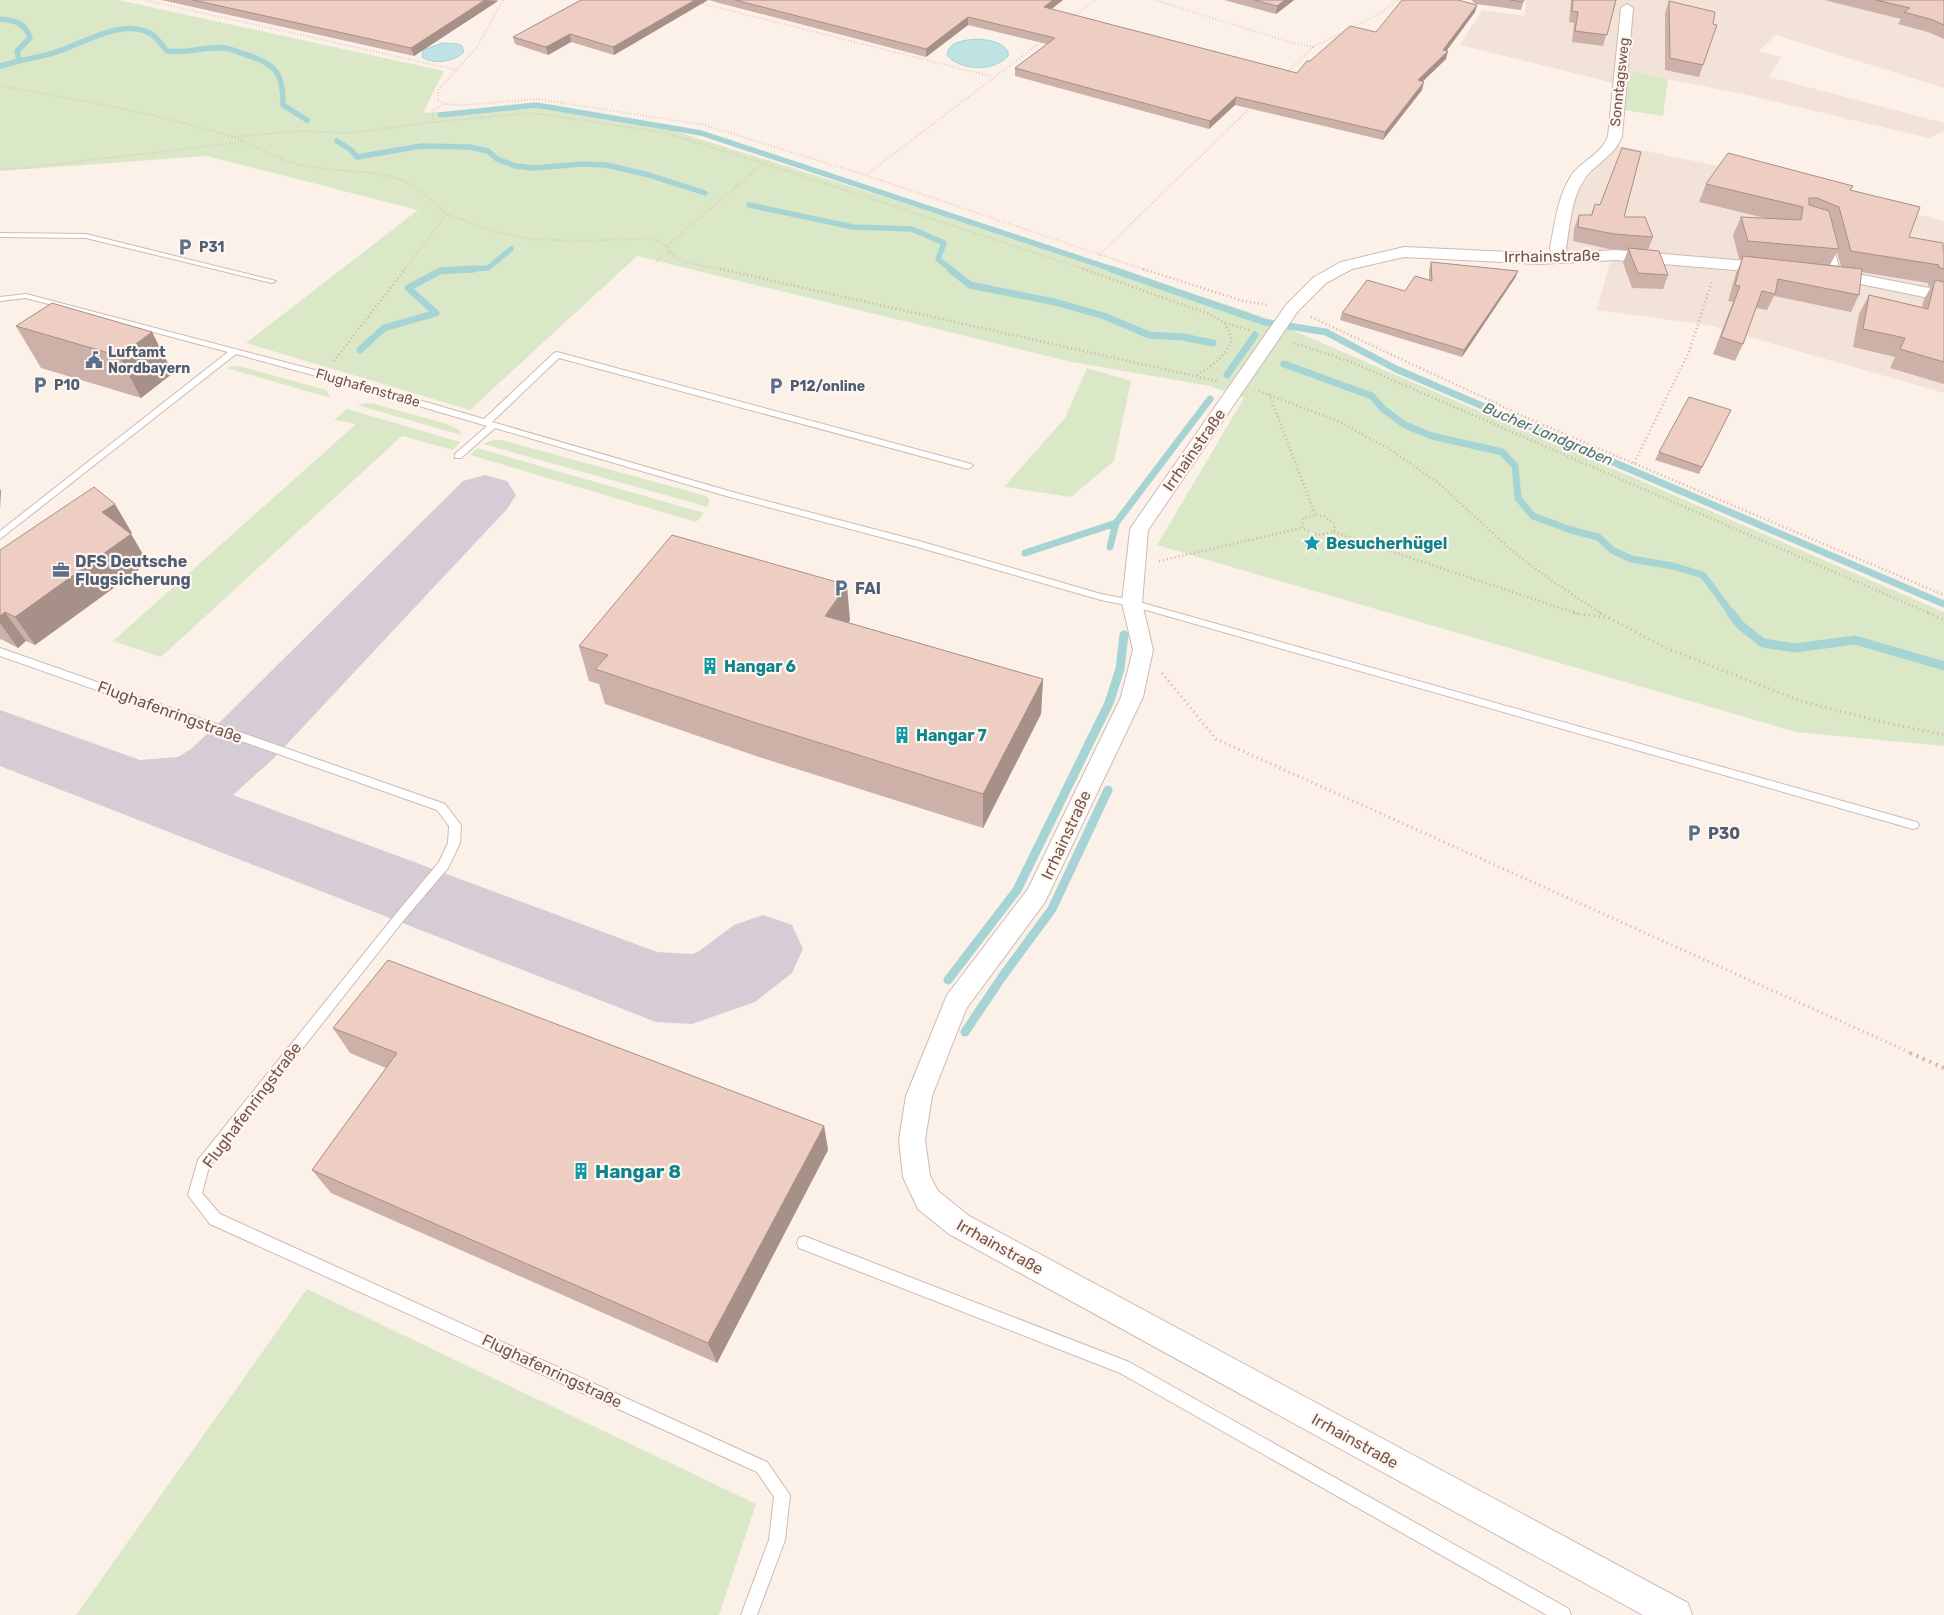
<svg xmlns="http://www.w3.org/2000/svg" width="1944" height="1615" viewBox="0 0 1944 1615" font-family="Rubik,sans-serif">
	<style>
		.residential { fill: #f2e2d8 }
		.green { fill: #dae8c8 }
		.water { fill: #bfe3e3; stroke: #a6d4d4 }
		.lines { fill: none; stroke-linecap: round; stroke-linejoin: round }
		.stream-far2 { stroke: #a6d4d4; stroke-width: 5.5 }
		.stream-far1 { stroke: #a6d4d4; stroke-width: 7 }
		.stream { stroke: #a6d4d4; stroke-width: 9 }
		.taxiway { fill: #d6ccd6; fill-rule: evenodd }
		.service-casing { stroke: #cebab2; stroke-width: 2 }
		.minor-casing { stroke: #cebab2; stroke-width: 2 }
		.path-far3 { stroke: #d3b0a6; stroke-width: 2; stroke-dasharray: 0.5 2.5; stroke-linecap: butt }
		.path-far2 { stroke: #d3b0a6; stroke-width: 2.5; stroke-dasharray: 1 3; stroke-linecap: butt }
		.path-far1 { stroke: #d3b0a6; stroke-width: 3; stroke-dasharray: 1 4; stroke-linecap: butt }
		.path { stroke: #d3b0a6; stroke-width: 4; stroke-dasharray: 2 5; stroke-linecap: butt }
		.service { fill: #fff; fill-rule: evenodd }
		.minor { fill: #fff; fill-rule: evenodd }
		.wall { fill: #cdb0a8; fill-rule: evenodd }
		.shaded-wall { fill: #a79088 }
		.building { fill: #eecdc3; stroke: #a79088 }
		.labels { text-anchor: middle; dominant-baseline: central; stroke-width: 4.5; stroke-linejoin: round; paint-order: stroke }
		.far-street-label { font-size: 14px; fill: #73564e; stroke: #fef6ef }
		.far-service-label { font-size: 14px; font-weight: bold; fill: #4e5e75; stroke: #fef6ef; text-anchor: start }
		.far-water-label { font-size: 15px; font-style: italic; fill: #437677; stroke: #fef6ef }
		.street-label { font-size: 16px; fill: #73564e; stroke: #fef6ef }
		.culture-label { font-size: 16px; font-weight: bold; fill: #0d838f; stroke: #fef6ef; text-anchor: start }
		.service-label { font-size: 16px; font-weight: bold; fill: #4e5e75; stroke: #fef6ef; text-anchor: start }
		.near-culture-label { font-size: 19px; font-weight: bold; fill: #0d838f; stroke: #fef6ef; text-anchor: start }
	</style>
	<rect width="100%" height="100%" fill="#fbf1e9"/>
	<path class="residential" d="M1526 0H1944V88L1776 35 1759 51 1781 57 1769 77 1944 123V131L1929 138 1751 96 1629 71 1626 86 1460 45 1482 10 1525 16Z
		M1616 145 1714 165 1944 221V393L1708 325 1597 310 1610 262 1565 264 1563 245 1575 194Z"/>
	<path class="green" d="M0 0H118L444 71 423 113 532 107 671 130 1228 305 1255 314 1944 612V746L1796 732 1157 545 1244 398 1210 386 1072 362 637 256 470 410 246 343 418 210 207 156 0 171Z
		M1629 71 1668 79 1663 116 1624 110Z
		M235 366 243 367 326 390 331 398 226 368Z
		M1087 368 1131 381 1114 461 1071 497 1004 487 1065 418Z
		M367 403 375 404 447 424 459 430 461 435 357 405Z
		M347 409 460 442 453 450 402 436 161 657 113 641 356 424 334 420Z
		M493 440H502L703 495 709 498 708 507 483 444Z
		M477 448 704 513 696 522 470 455Z
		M307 1289 756 1504 719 1615H76Z"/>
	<path class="water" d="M977 39C989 40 1000 41 1008 51V56C994 72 960 71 947 55 948 41 966 40 977 39Z
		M443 43 457 44 462 46 464 52C454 62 433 65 422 57L423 50Z"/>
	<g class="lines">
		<path class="stream-far2" d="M0 19C14 20 26 23 30 38L17 51 19 61C31 58 45 56 56 52 81 44 118 21 145 31 155 34 160 43 167 51 187 54 205 46 225 48 232 49 240 53 247 55 277 64 283 74 283 105L307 120
			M0 66 19 61
			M440 115 536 105 701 133 1115 270
			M337 141 351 150 357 157 421 146 470 147 488 151 497 159 515 166 534 168 582 164 606 165 649 175 705 193
			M749 205 853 227 912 229 944 243 938 259 952 270
			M454 270 488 268 511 249"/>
		<path class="stream-far1" d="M950 269 970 285 1055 302 1104 316 1149 335 1183 337 1213 343
			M1111 269 1264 322 1326 332 1396 369 1944 604
			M360 350 384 328 436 313 408 288 440 271 474 269
			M1284 364 1372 396 1383 409 1405 425 1432 436 1502 452 1515 466 1518 498 1533 516 1571 530 1598 537 1612 550 1631 559 1673 566 1703 575 1732 614
			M1227 375 1255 335
			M1110 547 1116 523
			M1025 553 1116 523 1210 399"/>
		<path class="stream" d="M1731 613 1740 625 1763 643 1795 648 1855 640 1944 666
			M948 980 1017 890 1109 703 1120 669 1124 635
			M965 1032 1002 977 1052 909 1108 790"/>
		<path class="taxiway" d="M485 475 507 481 516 495 507 509 273 759 233 795 657 952 692 954 698 952 734 925 763 915 792 925 803 949 792 973 755 1002 692 1024 656 1022 0 766V710L140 760 178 757 191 749 221 721 463 481Z"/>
		<g class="service-casing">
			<path id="service" d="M0 233 86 234 276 281 272 283 86 238 0 237Z
				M1826 243 1833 245 1841 275 1840 277 1833 275 1825 245Z
				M26 294 326 373 484 419 554 353 557 352 971 464 973 466 968 469 559 358 492 422 736 493 919 541 1101 594 1132 600 1913 821 1917 822 1919 825 1917 828 1913 829 1132 606 1101 600 914 546 730 497 495 428 461 458H455V454L487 426 320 377 236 354 0 539V531L228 352 26 298 0 301V297Z
				M0 648 445 804 461 825 460 843 448 868 403 921 209 1167 202 1193 220 1214 767 1462 790 1495 785 1540 757 1615H741L769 1540 774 1497 757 1472 210 1224 188 1195 198 1160 395 915 439 862 448 843 449 826 437 810 0 656Z
				M804 1236 1129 1362 1569 1609 1571 1615H1547L1120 1373 799 1248 797 1243 799 1238Z"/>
		</g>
		<g class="minor-casing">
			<path id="minor" d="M1627 4 1633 8 1622 136C1615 156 1595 163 1584 180 1571 199 1570 226 1566 248L1567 253 1616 250 1770 263 1776 265 1778 268 1776 271 1770 273 1616 260 1538 264 1404 257 1352 269 1326 283 1298 311 1148 530 1142 603 1153 650 1143 697 1045 902 966 1009 932 1096 925 1140 930 1176 938 1191 969 1216 1688 1603 1692 1615H1643L949 1234 918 1209 903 1177 899 1140 906 1096 947 995 1028 889 1121 697 1133 650 1122 603 1130 530 1132 526 1286 305 1314 277 1341 262 1404 247 1552 254 1550 248C1555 224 1557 198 1571 176 1581 161 1602 154 1608 136L1621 8Z
				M1832 269 1944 291V301L1826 277 1824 274 1826 271Z"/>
		</g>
		<path class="path-far3" d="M145 0 457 70
			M503 0 477 47 438 90V101L446 104 463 105 537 99 704 125 865 175 1146 270
			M1155 0 1289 42 1313 47 1286 73
			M700 3 994 77
			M1073 17 1095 0
			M1313 47 1377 15 1398 0
			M0 86C77 99 155 113 230 136 252 143 271 157 293 163 326 173 386 168 412 185 424 193 436 205 447 214
			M432 122 434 110 445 104
			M232 137 301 131 351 133 432 122 532 113 662 132 763 163 1087 270
			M0 169 23 168 243 142
			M866 175 1042 41
			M667 246 763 163
			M1099 255 1251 107
			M654 263 669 252
			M404 270 447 214 496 232 530 239 582 241 652 238 667 246C673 265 709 266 726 270"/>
		<path class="path-far2" d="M720 269 1217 381
			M1083 269 1209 314 1225 323 1232 339C1225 357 1212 366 1196 376
			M1143 269 1243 301 1269 305
			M1311 317 1534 421 1944 595
			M1225 323 1252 331
			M1294 343 1351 362 1931 614
			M334 361 405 269
			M1259 391 1342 423 1389 449 1436 481 1511 550 1555 583 1602 614
			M1269 394 1315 514
			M1634 463 1689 352 1712 281
			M1316 515 1324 516 1335 524 1334 532 1317 535 1302 528 1303 518Z
			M1334 532 1578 614
			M1159 561 1302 528"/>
		<path class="path-far1" d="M1574 613 1609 618
			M1600 613 1666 648 1801 701 1874 720 1944 735
			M1928 613 1944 620
			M1162 673 1216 739 1913 1054"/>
		<path class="path" d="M1910 1053 1944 1068"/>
		<use href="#service" class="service"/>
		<use href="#minor" class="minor"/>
	</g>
	<path class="wall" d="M161 0H497L498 1 414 56Z
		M581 0H1063L1051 9 1297 73 1310 61 1376 32 1477 5 1475 12 1446 51V59L1423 81 1422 90 1383 140 1235 105 1209 129 1015 76V68L1047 44 968 25 926 57 708 0 614 55 571 42 548 55 515 44 513 37Z
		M1224 0H1294L1276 14Z
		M1471 0H1524L1521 10 1476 4Z
		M1571 0H1616L1603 46 1572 42 1574 23 1569 22Z
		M1824 0H1944V39L1928 32 1898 24 1901 19Z
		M1669 1 1703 65 1699 77 1665 70V13Z
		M1706 184 1853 186 1851 190 1909 237 1944 251V384L1890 368 1895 357 1853 347 1859 314 1869 295 1922 307 1924 299 1931 287 1928 286V283L1861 272 1859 295 1851 312 1774 296 1767 310 1756 308 1743 344 1735 361 1713 354 1733 302 1728 301 1736 273 1742 260 1739 259 1733 235 1741 217 1765 218 1699 202ZM1837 252 1841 266 1830 265Z
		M1595 204 1624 217 1653 237 1648 250 1668 275 1663 289 1632 288 1623 263 1628 250 1609 249 1573 241 1574 229 1579 215H1591Z
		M1431 262 1518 271 1515 278 1462 357 1340 320 1342 313 1405 291 1429 280V270Z
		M52 303 173 373 141 398 41 368 16 326Z
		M1731 410 1699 474 1655 460 1659 452Z
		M132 533 131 534 148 563 35 645 26 641 18 648 1 639 0 640V550Z
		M850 620 849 623 1043 679 1041 714 983 828 759 757 605 704 599 684 589 681 579 646Z
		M333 1028 824 1126 828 1150 717 1363 331 1193 312 1170 386 1068 350 1053Z"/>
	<path class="shaded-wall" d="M485 0 498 1 414 56 411 48Z
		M695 0H708L614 55 613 47Z
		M1053 0H1063L1044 15V7Z
		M1285 0H1294L1276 14 1277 6Z
		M1477 5 1475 12 1442 57 1448 51 1446 59 1416 88 1418 80 1443 50Z
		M968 17V25L926 57V49Z
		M570 34 571 42 548 55 546 47Z
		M1424 82 1422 90 1383 140 1385 132Z
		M1236 97 1235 105 1209 129 1210 121Z
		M1518 271 1515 278 1462 357 1464 350Z
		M152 332 173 373 141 398 119 356Z
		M0 489 1 491 0 510Z
		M115 504 132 533 131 534 148 563 35 645 15 617 102 512Z
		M847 585 850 620 829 652 825 616Z
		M5 612 26 641 18 648 0 623V616Z
		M1043 679 1041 714 983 828V794Z
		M824 1126 828 1150 717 1363 708 1343Z"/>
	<path class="building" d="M193 0H485L411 48Z
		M581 0H695L613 47 570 34 546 47 513 37Z
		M735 0H1053L1044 7 1297 73 1307 61H1310L1350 26 1376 32 1402 0H1458L1477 5 1443 50 1448 51 1418 80 1424 82 1385 132 1236 97 1210 121 1015 68 1055 38 968 17 926 49Z
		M1254 0H1285L1277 6Z
		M1510 0H1524L1523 2Z
		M1573 0H1616L1607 35 1575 31 1578 12 1572 11Z
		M1876 0H1944V25L1933 20 1904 12 1910 8Z
		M1669 1 1715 12 1713 24 1717 25 1703 65 1670 58Z
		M1622 148 1641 152 1624 217H1645L1653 237 1614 234 1578 227 1579 215H1592L1595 204 1600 205Z
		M1728 153 1853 186 1850 190 1920 207 1909 237 1943 243V250L1944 251V269L1938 267 1939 265 1851 251 1839 207 1817 198H1809V205L1829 211 1839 249 1748 241 1741 217 1801 220 1803 207 1706 184Z
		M1628 248 1659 251 1668 275 1638 273Z
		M1743 256 1862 269 1859 295 1778 279 1775 294 1762 291 1743 344 1721 337 1740 286 1735 285Z
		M1431 262 1518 271 1464 350 1342 313 1367 280 1405 291 1415 276 1432 281Z
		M1935 280 1944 282V362L1900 349 1905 338 1863 329 1869 295 1928 309Z
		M52 303 152 332 119 356 16 326Z
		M1689 397 1731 410 1702 467 1659 452Z
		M94 487 115 504 102 512 131 534 15 617 5 612 0 616V550Z
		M672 535 847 585 825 616 1043 679 983 794 753 722 595 669 608 655 579 646Z
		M388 960 824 1126 708 1343 312 1170 397 1053 333 1028Z"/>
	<defs>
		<g id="parking-bare" transform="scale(1.35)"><path d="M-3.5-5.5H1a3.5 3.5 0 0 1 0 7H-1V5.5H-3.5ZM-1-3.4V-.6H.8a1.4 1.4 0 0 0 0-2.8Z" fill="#5c6f8a" stroke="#fef6ef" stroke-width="2.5" paint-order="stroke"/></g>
		<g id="civic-bare" transform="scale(1.35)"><path d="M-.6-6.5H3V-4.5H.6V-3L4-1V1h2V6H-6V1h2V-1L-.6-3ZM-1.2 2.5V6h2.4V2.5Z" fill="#5c6f8a" stroke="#fef6ef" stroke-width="2.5" paint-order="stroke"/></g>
		<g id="sight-bare" transform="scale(1.35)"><path d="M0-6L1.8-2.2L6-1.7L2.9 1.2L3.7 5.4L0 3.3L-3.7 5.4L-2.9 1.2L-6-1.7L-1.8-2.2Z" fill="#0f9aa8" stroke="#fef6ef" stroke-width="2.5" paint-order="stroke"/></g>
		<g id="office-bare" transform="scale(1.35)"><path d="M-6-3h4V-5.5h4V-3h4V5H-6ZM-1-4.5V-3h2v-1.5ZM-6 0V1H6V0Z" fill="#5c6f8a" stroke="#fef6ef" stroke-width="2.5" paint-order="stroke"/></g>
		<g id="building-bare" transform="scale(1.35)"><path d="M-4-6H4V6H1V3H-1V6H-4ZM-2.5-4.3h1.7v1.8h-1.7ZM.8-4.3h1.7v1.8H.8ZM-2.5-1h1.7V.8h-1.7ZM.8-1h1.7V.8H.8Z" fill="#0f9aa8" stroke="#fef6ef" stroke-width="2.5" paint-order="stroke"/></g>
	</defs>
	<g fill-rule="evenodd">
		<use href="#parking-bare" x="185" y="247"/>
		<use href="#civic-bare" x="94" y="360"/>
		<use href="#parking-bare" x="40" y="385"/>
		<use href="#parking-bare" x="776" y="386"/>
		<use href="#sight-bare" x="1312" y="543"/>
		<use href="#office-bare" x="61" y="570"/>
		<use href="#parking-bare" x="841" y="588"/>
		<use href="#building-bare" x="710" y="666"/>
		<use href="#building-bare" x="902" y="735"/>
		<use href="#parking-bare" x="1694" y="833"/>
		<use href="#building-bare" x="581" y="1171"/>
	</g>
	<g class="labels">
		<g class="far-street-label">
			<text transform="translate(1620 82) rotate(-84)">Sonntagsweg</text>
			<text transform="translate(368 388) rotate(16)">Flughafenstraße</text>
		</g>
		<g class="far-service-label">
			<text x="199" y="247">P31</text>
			<text x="108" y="352">Luftamt<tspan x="108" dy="16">Nordbayern</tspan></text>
			<text x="54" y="385">P10</text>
			<text x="790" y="386">P12/online</text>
		</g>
		<g class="far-water-label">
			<text transform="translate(1548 434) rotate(23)">Bucher Landgraben</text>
		</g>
		<g class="street-label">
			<text transform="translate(1552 256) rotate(-1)">Irrhainstraße</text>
			<text transform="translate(1194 450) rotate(-55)">Irrhainstraße</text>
			<text transform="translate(170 712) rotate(20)">Flughafenringstraße</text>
			<text transform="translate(1066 835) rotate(-65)">Irrhainstraße</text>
			<text transform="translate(252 1105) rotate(-53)">Flughafenringstraße</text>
			<text transform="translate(1000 1247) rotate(29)">Irrhainstraße</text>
			<text transform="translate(552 1371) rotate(25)">Flughafenringstraße</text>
			<text transform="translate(1355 1441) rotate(29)">Irrhainstraße</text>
		</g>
		<g class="culture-label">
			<text x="1326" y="543">Besucherhügel</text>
			<text x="724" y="666">Hangar 6</text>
			<text x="916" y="735">Hangar 7</text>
		</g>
		<g class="service-label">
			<text x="75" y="561">DFS Deutsche<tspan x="75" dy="18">Flugsicherung</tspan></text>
			<text x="855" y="588">FAI</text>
			<text x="1708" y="833">P30</text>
		</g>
		<g class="near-culture-label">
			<text x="595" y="1171">Hangar 8</text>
		</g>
	</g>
</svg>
